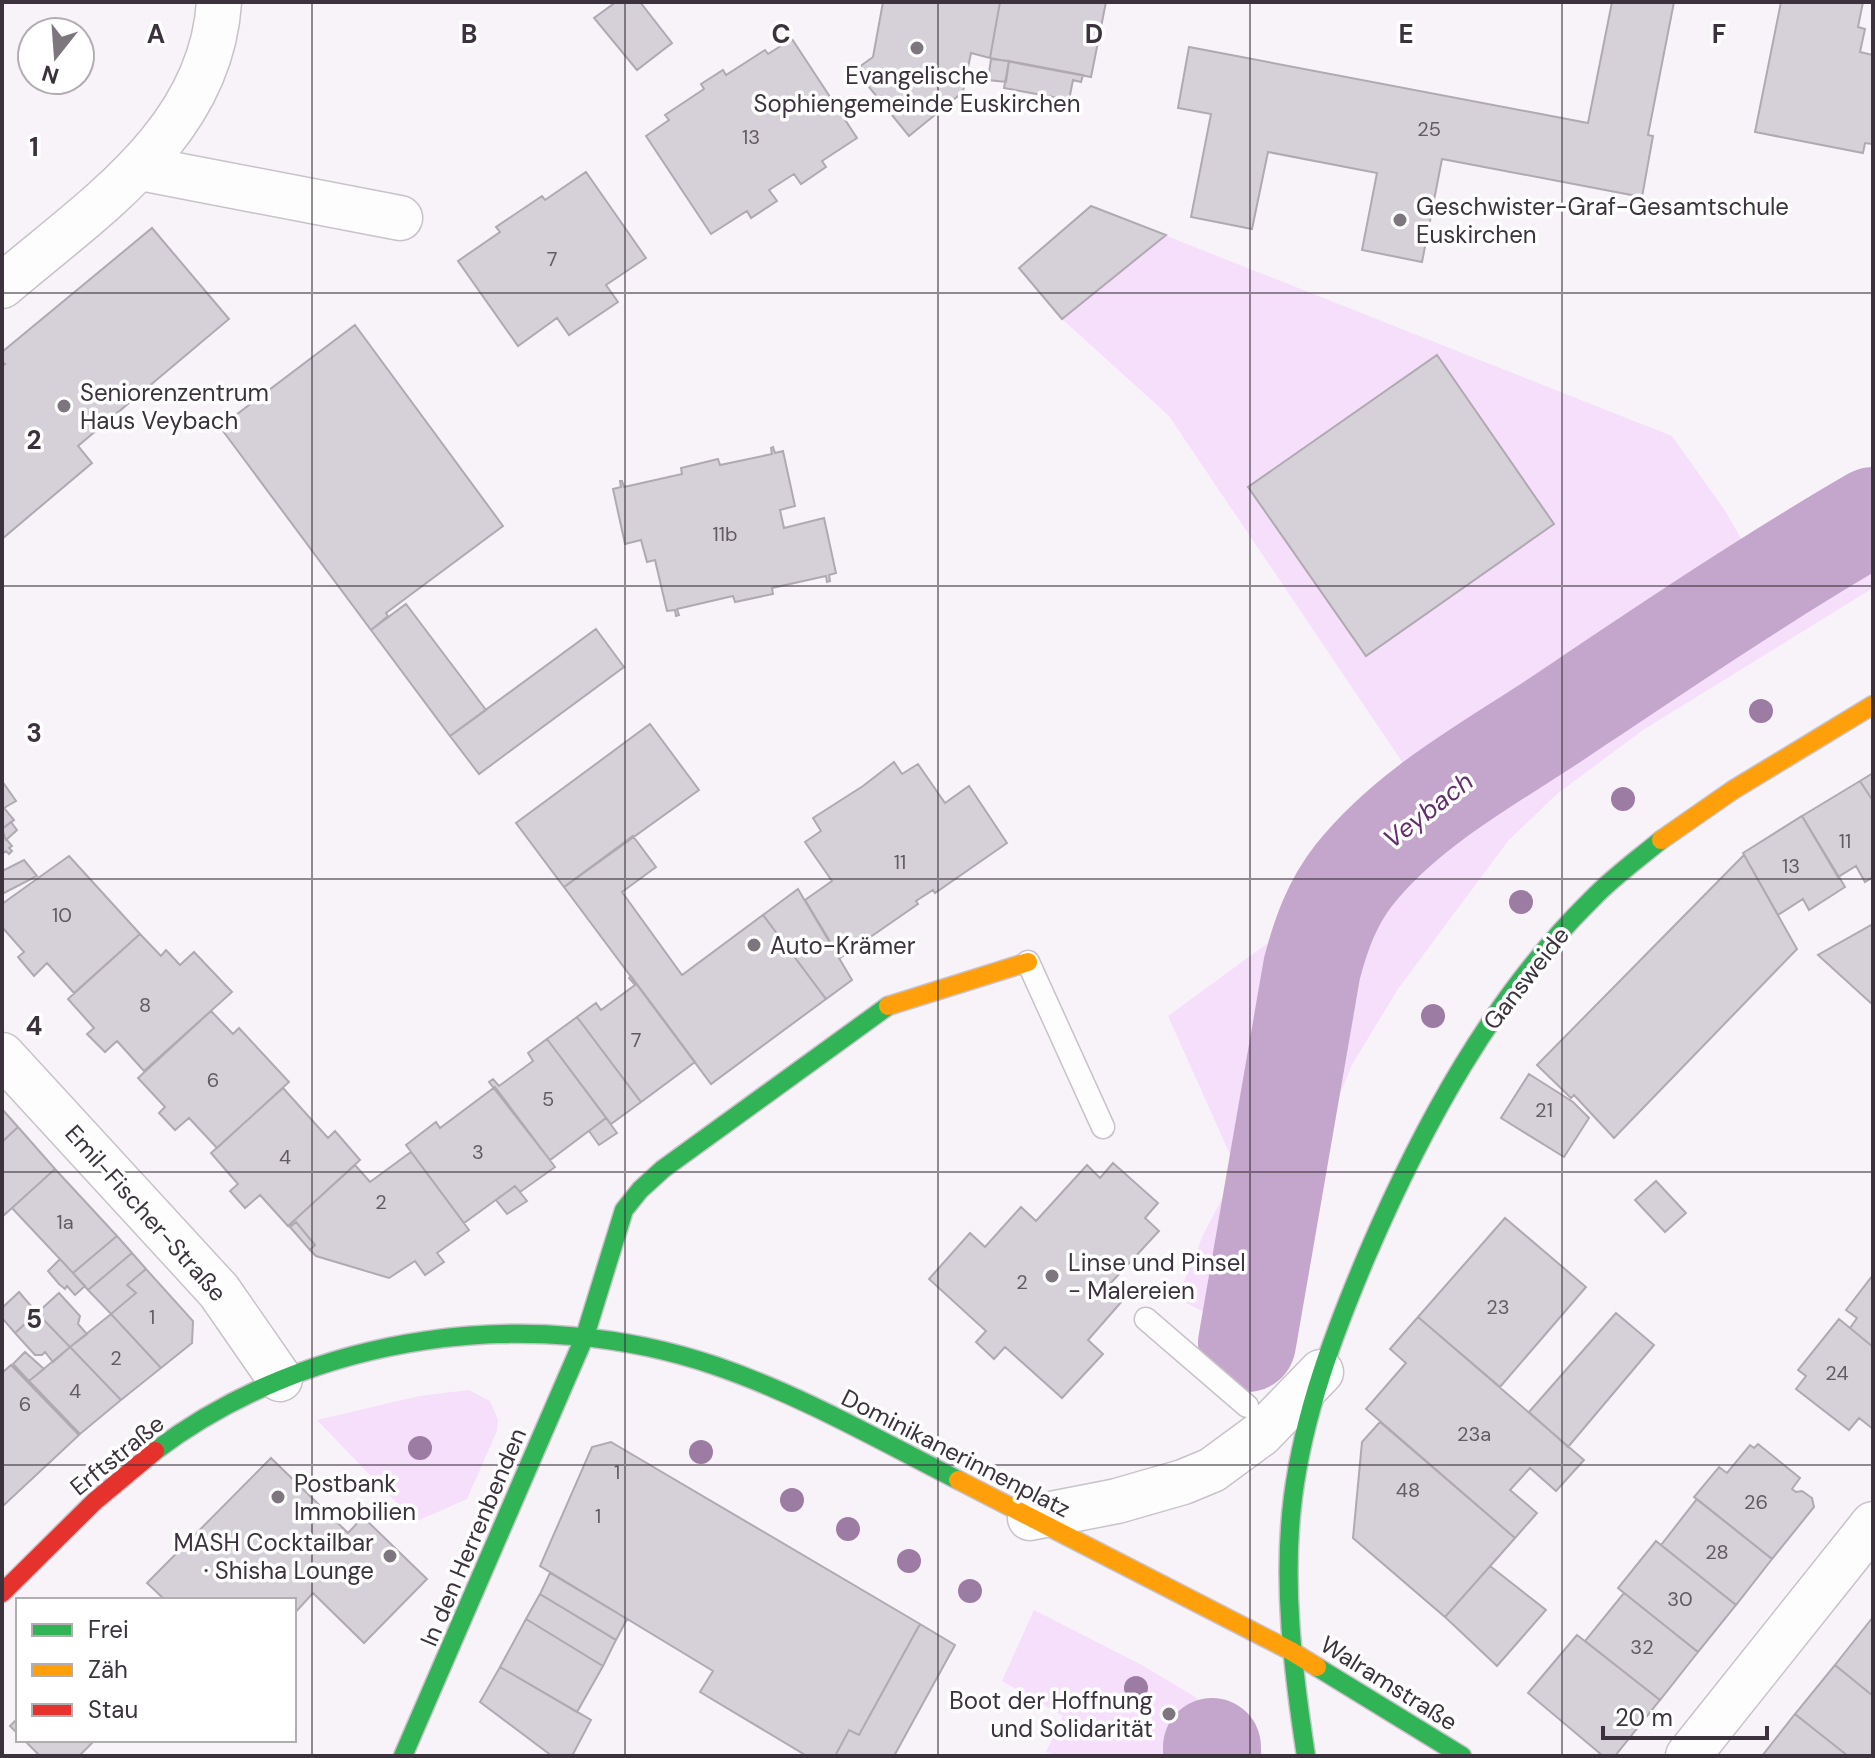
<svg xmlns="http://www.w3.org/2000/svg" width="1875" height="1758" viewBox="0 0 1875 1758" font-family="'DM Sans',sans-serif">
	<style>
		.green { fill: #f6dffb }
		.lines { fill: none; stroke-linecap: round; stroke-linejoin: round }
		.river { stroke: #c4a5cb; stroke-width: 98 }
		.building { fill: #d6d0d8; stroke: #b0a9b2; stroke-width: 2 }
		.lane-casing { stroke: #c8c2c9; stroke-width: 25 }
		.street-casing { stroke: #c8c2c9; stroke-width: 47 }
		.fast-casing { stroke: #c8c2c9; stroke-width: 21 }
		.slow-casing { stroke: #c8c2c9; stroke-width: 21 }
		.jam-casing { stroke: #c8c2c9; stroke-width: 21 }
		.lane { stroke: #fefdfe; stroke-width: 22 }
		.street { stroke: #fefdfe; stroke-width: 44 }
		.fast { stroke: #30b455; stroke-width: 18 }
		.slow { stroke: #ff9f0a; stroke-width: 18 }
		.jam { stroke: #e5322d; stroke-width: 18 }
		.tree { fill: #9c7ca3 }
		.grid { fill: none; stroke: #3b323d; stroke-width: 2; stroke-opacity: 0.55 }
		.poi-dot { fill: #7d767f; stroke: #fff; stroke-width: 3 }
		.labels { text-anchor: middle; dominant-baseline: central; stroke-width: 7; stroke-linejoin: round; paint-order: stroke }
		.number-label { font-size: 20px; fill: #625a64 }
		.poi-label { font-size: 24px; fill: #3b323d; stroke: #fff; text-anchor: start }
		.street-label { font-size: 24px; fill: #3b323d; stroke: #fff }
		.water-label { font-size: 26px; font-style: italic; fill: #622c6d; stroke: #fff }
		.grid-label { font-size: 26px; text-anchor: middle; font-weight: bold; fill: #3b323d; stroke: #fff; stroke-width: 7; stroke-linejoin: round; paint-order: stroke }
	</style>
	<rect width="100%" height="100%" fill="#f8f3f9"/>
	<path class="green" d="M1091 206 1672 436 1726 512 1744 544 1873 469V588L1643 730 1557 794 1508 841 1398 989 1353 1063 1314 1155 1271 1347 1227 1344 1204 1312 1177 1298 1204 1233 1237 1170 1168 1016 1291 926 1337 844 1417 784 1169 416 1062 319 1019 268Z
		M469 1390 490 1401 498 1420 497 1431 467 1499 415 1522 317 1420 419 1396Z
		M1034 1610 1140 1664 1194 1696 1226 1732 1237 1756H1055L1046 1752 1063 1716 1002 1681Z"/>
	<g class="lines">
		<path class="river" d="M1247 1343 1312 968C1321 934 1332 903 1354 875 1408 807 1489 764 1561 716 1664 647 1766 578 1873 516
			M1212 1747V1756"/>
	</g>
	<path class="building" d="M616 2H640L672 43 637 70 594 18Z
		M883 2H1000L990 58 971 53 963 92 909 136 855 70 873 57Z
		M1000 2H1106L1091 77 990 58Z
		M1612 2H1674L1648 135 1653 136 1642 197 1442 159 1422 262 1362 250 1377 173 1268 152 1252 229 1191 217 1211 114 1178 108 1189 47 1588 123Z
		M1781 2H1863L1858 27 1865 29 1860 52 1873 55V144L1865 143 1863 153 1755 132Z
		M792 39 857 138 822 161 826 167 801 184 794 174 769 190 777 201 751 218 747 211 711 234 646 136 669 120 665 115 704 89 701 84 723 70 726 75 765 50 768 54Z
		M991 59 1009 61 1006 82 988 80Z
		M1009 61 1083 75 1081 82 1073 80 1069 100 1004 88Z
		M586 172 646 258 606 285 618 302 569 335 557 318 518 346 458 261 500 232 496 227 542 196 545 200Z
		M1091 206 1166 235 1062 319 1019 268Z
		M152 228 229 319 78 446 92 463 2 539V366L5 364 2 361V352Z
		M355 325 503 526 386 613 388 616 371 630 220 427Z
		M1437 355 1554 524 1366 656 1248 487Z
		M773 447 775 453 783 451 795 506 780 510 784 528 824 518 836 573 829 575 830 581 827 582 826 576 772 588 773 594 735 602 733 596 677 609 679 615 676 616 675 610 667 611 655 560 647 562 641 540 625 544 613 489 621 487 620 481H622L624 487 682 474 681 468 718 459 720 465 772 454 771 448Z
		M406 604 486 710 450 736 371 630Z
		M596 629 624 667 479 774 450 736Z
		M650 724 699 790 564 887 516 823Z
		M894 762 902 774 918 764 945 803 969 786 1007 843 935 893 933 890 916 901 918 904 840 958 805 900 832 881 805 842 821 831 813 818 863 786Z
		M1873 773V801L1860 781Z
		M2 781 16 801 4 808 14 820 2 829Z
		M1860 781 1873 801V877L1865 882 1856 866 1838 877 1802 816Z
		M1802 816 1845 887 1809 910 1803 899 1778 915 1743 853Z
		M11 822 17 830 6 840 2 829Z
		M2 834 12 846 9 848 12 851 9 854 6 851 2 854Z
		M633 836 656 867 622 892 682 975 763 915 826 999 711 1084 564 887Z
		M1744 855 1797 949 1614 1138 1574 1095 1571 1098 1537 1065Z
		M69 856 140 934 74 993 47 963 34 976 18 957 24 952 2 927V904Z
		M24 860 37 876 2 894V871Z
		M798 889 852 980 826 999 763 915Z
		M1873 924V1005L1818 955Z
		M140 934 161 956 166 950 180 965 194 952 232 992 144 1071 117 1041 105 1052 87 1034 94 1028 68 999Z
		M631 976 695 1062 641 1102 577 1017 596 1003 601 1010 635 985 629 978Z
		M211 1011 233 1034 239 1028 289 1082 217 1148 189 1118 175 1130 159 1113 165 1107 138 1078Z
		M577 1017 641 1102 611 1124 547 1039Z
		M547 1039 606 1118 550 1160 489 1082 493 1079 499 1086 533 1061 528 1053Z
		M1529 1074 1573 1102 1589 1118 1564 1157 1501 1118Z
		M495 1087 555 1167 520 1192 515 1186 464 1223 406 1145 436 1122 440 1128Z
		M283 1088 328 1138 335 1131 360 1160 288 1226 260 1195 245 1208 230 1191 238 1184 211 1153Z
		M2 1109 18 1127 2 1142Z
		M606 1118 617 1133 599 1145 589 1131Z
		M18 1127 55 1169 2 1217V1142Z
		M411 1152 469 1230 437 1253 444 1262 425 1275 415 1261 389 1278 316 1256 310 1250 315 1245 296 1222 290 1227 288 1226 355 1165 370 1182Z
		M1113 1163 1158 1203 1145 1218 1159 1231 1108 1286 1123 1300 1088 1340 1103 1354 1062 1398 1005 1347 994 1359 976 1342 986 1331 929 1279 970 1233 985 1247 1021 1207 1036 1221 1087 1165 1100 1178Z
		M55 1169 117 1236 73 1273 12 1208Z
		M1656 1181 1686 1213 1665 1232 1635 1200Z
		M515 1186 527 1201 507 1214 496 1200Z
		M1505 1218 1586 1287 1500 1387 1418 1317Z
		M296 1222 315 1245 310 1250 290 1227Z
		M117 1236 132 1253 88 1290 73 1273Z
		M132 1253 146 1269 127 1285 136 1293 111 1314 88 1290Z
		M60 1259 85 1286 75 1295 67 1286 65 1289 59 1284 48 1271Z
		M146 1269 193 1321 192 1343 161 1368 111 1314 136 1293 127 1285Z
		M1873 1275V1347L1850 1328 1857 1318 1846 1310Z
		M19 1292 37 1313 15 1333 2 1318V1308Z
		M59 1293 80 1316 78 1324 87 1334 70 1347 37 1313Z
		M37 1313 70 1347 53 1362 45 1352 42 1355H35L15 1333Z
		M1616 1313 1654 1345 1568 1447 1529 1412Z
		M111 1314 161 1368 121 1400 70 1347Z
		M1418 1317 1584 1460 1556 1491 1530 1468 1510 1490 1537 1513 1515 1538 1366 1409 1406 1363 1390 1349Z
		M1839 1319 1873 1347V1429L1859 1418 1849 1430 1796 1389 1806 1376 1798 1370Z
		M70 1347 121 1400 80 1434 29 1381Z
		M25 1352 44 1369 29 1381 13 1364Z
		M11 1365 79 1435 4 1505 2 1502V1373Z
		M1380 1422 1515 1538 1445 1617 1353 1538 1362 1442Z
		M611 1442 920 1624 859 1735 849 1730 835 1756H807L700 1692 713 1671 540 1566 592 1447Z
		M1758 1444 1800 1478 1792 1489 1796 1492 1802 1491 1812 1498 1814 1507 1772 1559 1694 1497 1719 1467 1727 1473 1750 1445 1754 1448Z
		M271 1458 348 1533 363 1517 427 1579 364 1643 313 1593 294 1614V1600H165L147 1583Z
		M1697 1499 1772 1559 1736 1605 1661 1545Z
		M1656 1541 1736 1605 1698 1652 1618 1588Z
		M1490 1566 1546 1610 1497 1666 1445 1617Z
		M550 1573 627 1619 616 1640 540 1594Z
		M1624 1593 1698 1652 1660 1700 1585 1641Z
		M540 1594 616 1640 603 1666 526 1619Z
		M1873 1617V1696L1835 1665Z
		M526 1619 603 1666 577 1712 500 1667Z
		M920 1624 955 1645 894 1756H835L849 1730 859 1735Z
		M1577 1635 1660 1700 1615 1756H1603L1528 1693Z
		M1835 1665 1873 1696V1756H1848L1795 1714Z
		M500 1667 591 1720 572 1756H552L480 1702Z
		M1795 1714 1848 1756H1762Z
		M18 1718V1734L10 1726Z
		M24 1740H95L79 1756H40Z"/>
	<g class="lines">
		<g class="lane-casing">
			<path id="lane" d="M1028 962 1103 1127
				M1146 1319 1247 1406"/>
		</g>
		<g class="street-casing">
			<path id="street" d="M140 168 400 218
				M2 286C93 208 211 133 219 2
				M2 1055 219 1291 280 1379
				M1030 1518 1117 1501 1183 1482 1212 1470 1261 1434 1321 1372
				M1688 1756 1873 1524"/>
		</g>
		<g class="fast-casing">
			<path id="fast" d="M155 1451C311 1333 532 1303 716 1366 801 1395 879 1440 958 1480
				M1317 1667 1462 1756
				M403 1756 585 1336 624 1210 640 1190 663 1169 888 1006
				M1306 1756C1293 1671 1282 1583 1293 1497 1304 1412 1334 1333 1367 1255 1422 1127 1492 997 1592 899 1613 877 1638 859 1661 840"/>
		</g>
		<g class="slow-casing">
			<path id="slow" d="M1661 840 1733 790 1873 705
				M888 1006 1028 962
				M958 1480 1291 1651 1317 1667"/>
		</g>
		<g class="jam-casing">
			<path id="jam" d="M2 1593 95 1501 155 1451"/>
		</g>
		<use href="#lane" class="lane"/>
		<use href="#street" class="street"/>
		<use href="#fast" class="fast"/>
		<use href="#slow" class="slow"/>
		<use href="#jam" class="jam"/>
	</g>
	<g class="tree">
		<circle cx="1761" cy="711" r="12"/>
		<circle cx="1623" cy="799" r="12"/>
		<circle cx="1521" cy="902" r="12"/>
		<circle cx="1433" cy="1016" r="12"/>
		<circle cx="420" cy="1448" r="12"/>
		<circle cx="701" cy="1452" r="12"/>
		<circle cx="792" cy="1500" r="12"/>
		<circle cx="848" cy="1529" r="12"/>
		<circle cx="909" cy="1561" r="12"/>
		<circle cx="970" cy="1591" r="12"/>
		<circle cx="1136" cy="1688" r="12"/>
	</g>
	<path class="grid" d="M312 2V1756M625 2V1756M938 2V1756M1250 2V1756M1562 2V1756M2 293H1873M2 586H1873M2 879H1873M2 1172H1873M2 1465H1873"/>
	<g class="poi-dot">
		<circle cx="917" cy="48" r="8"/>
		<circle cx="1400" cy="220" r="8"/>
		<circle cx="64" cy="406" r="8"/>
		<circle cx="754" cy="945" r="8"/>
		<circle cx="1052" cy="1276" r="8"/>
		<circle cx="278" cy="1497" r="8"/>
		<circle cx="390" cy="1556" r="8"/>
		<circle cx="1169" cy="1714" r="8"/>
	</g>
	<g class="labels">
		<g class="number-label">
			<text x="1429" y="129">25</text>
			<text x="751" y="137">13</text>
			<text x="552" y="259">7</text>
			<text x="725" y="534">11b</text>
			<text x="1845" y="841">11</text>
			<text x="900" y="862">11</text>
			<text x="1791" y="866">13</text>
			<text x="62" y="915">10</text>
			<text x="145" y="1005">8</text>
			<text x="636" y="1040">7</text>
			<text x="213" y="1080">6</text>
			<text x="548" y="1099">5</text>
			<text x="1544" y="1110">21</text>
			<text x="478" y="1152">3</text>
			<text x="285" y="1157">4</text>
			<text x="381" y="1202">2</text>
			<text x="65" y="1222">1a</text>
			<text x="1022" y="1282">2</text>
			<text x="1498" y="1307">23</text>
			<text x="152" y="1317">1</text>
			<text x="116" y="1358">2</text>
			<text x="1837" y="1373">24</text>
			<text x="75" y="1391">4</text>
			<text x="25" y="1404">6</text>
			<text x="1474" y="1434">23a</text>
			<text x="617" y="1472">1</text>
			<text x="1408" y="1490">48</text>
			<text x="1756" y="1502">26</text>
			<text x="598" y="1516">1</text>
			<text x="1717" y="1552">28</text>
			<text x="1680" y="1599">30</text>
			<text x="1642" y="1647">32</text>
		</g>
		<g class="poi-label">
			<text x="917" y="75" text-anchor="middle">Evangelische<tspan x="917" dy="28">Sophiengemeinde Euskirchen</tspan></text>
			<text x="1416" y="206">Geschwister-Graf-Gesamtschule<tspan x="1416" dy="28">Euskirchen</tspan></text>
			<text x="80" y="392">Seniorenzentrum<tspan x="80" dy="28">Haus Veybach</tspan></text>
			<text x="770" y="945">Auto-Krämer</text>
			<text x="1068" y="1262">Linse und Pinsel<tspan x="1068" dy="28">- Malereien</tspan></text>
			<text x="294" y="1483">Postbank<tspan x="294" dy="28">Immobilien</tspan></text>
			<text x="374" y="1542" text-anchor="end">MASH Cocktailbar<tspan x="374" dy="28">· Shisha Lounge</tspan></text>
			<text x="1153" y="1700" text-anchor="end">Boot der Hoffnung<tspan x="1153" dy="28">und Solidarität</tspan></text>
		</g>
		<g class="street-label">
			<text transform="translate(1526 978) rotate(-52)">Gansweide</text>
			<text transform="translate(146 1213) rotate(48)">Emil-Fischer-Straße</text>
			<text transform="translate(956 1453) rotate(27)">Dominikanerinnenplatz</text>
			<text transform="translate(117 1455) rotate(-39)">Erftstraße</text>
			<text transform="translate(473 1537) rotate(-67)">In den Herrenbenden</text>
			<text transform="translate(1389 1683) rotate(32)">Walramstraße</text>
		</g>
		<g class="water-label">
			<text transform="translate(1428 810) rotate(-38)">Veybach</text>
		</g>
	</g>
	<g class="grid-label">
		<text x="156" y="43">A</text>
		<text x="469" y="43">B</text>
		<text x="781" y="43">C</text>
		<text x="1094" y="43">D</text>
		<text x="1406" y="43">E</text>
		<text x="1719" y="43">F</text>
		<text x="34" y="156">1</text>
		<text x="34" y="449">2</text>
		<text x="34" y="742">3</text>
		<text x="34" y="1035">4</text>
		<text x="34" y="1328">5</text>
	</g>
	<rect width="1875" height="1758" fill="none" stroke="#3b323d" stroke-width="8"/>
	<rect x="16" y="1598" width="280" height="144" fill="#ffffff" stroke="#b1adb1" stroke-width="2"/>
	<rect x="32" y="1624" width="40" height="12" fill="#30b455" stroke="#b1adb1" stroke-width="2"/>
	<text x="88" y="1638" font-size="24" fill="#3b323d">Frei</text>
	<rect x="32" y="1664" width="40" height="12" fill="#ff9f0a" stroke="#b1adb1" stroke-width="2"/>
	<text x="88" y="1678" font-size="24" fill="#3b323d">Zäh</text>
	<rect x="32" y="1704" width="40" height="12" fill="#e5322d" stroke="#b1adb1" stroke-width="2"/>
	<text x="88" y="1718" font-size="24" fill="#3b323d">Stau</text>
	<g transform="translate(56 56) rotate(197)"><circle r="38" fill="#ffffff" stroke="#b1adb1" stroke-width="2"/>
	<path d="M0-6L14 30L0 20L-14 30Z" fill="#7d767f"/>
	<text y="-12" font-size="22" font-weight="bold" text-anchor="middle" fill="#3b323d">N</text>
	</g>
	<path d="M1603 1726v12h164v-12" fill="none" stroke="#3b323d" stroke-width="4"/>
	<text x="1615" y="1726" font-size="24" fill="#3b323d" stroke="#ffffff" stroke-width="6" paint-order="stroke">20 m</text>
</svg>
